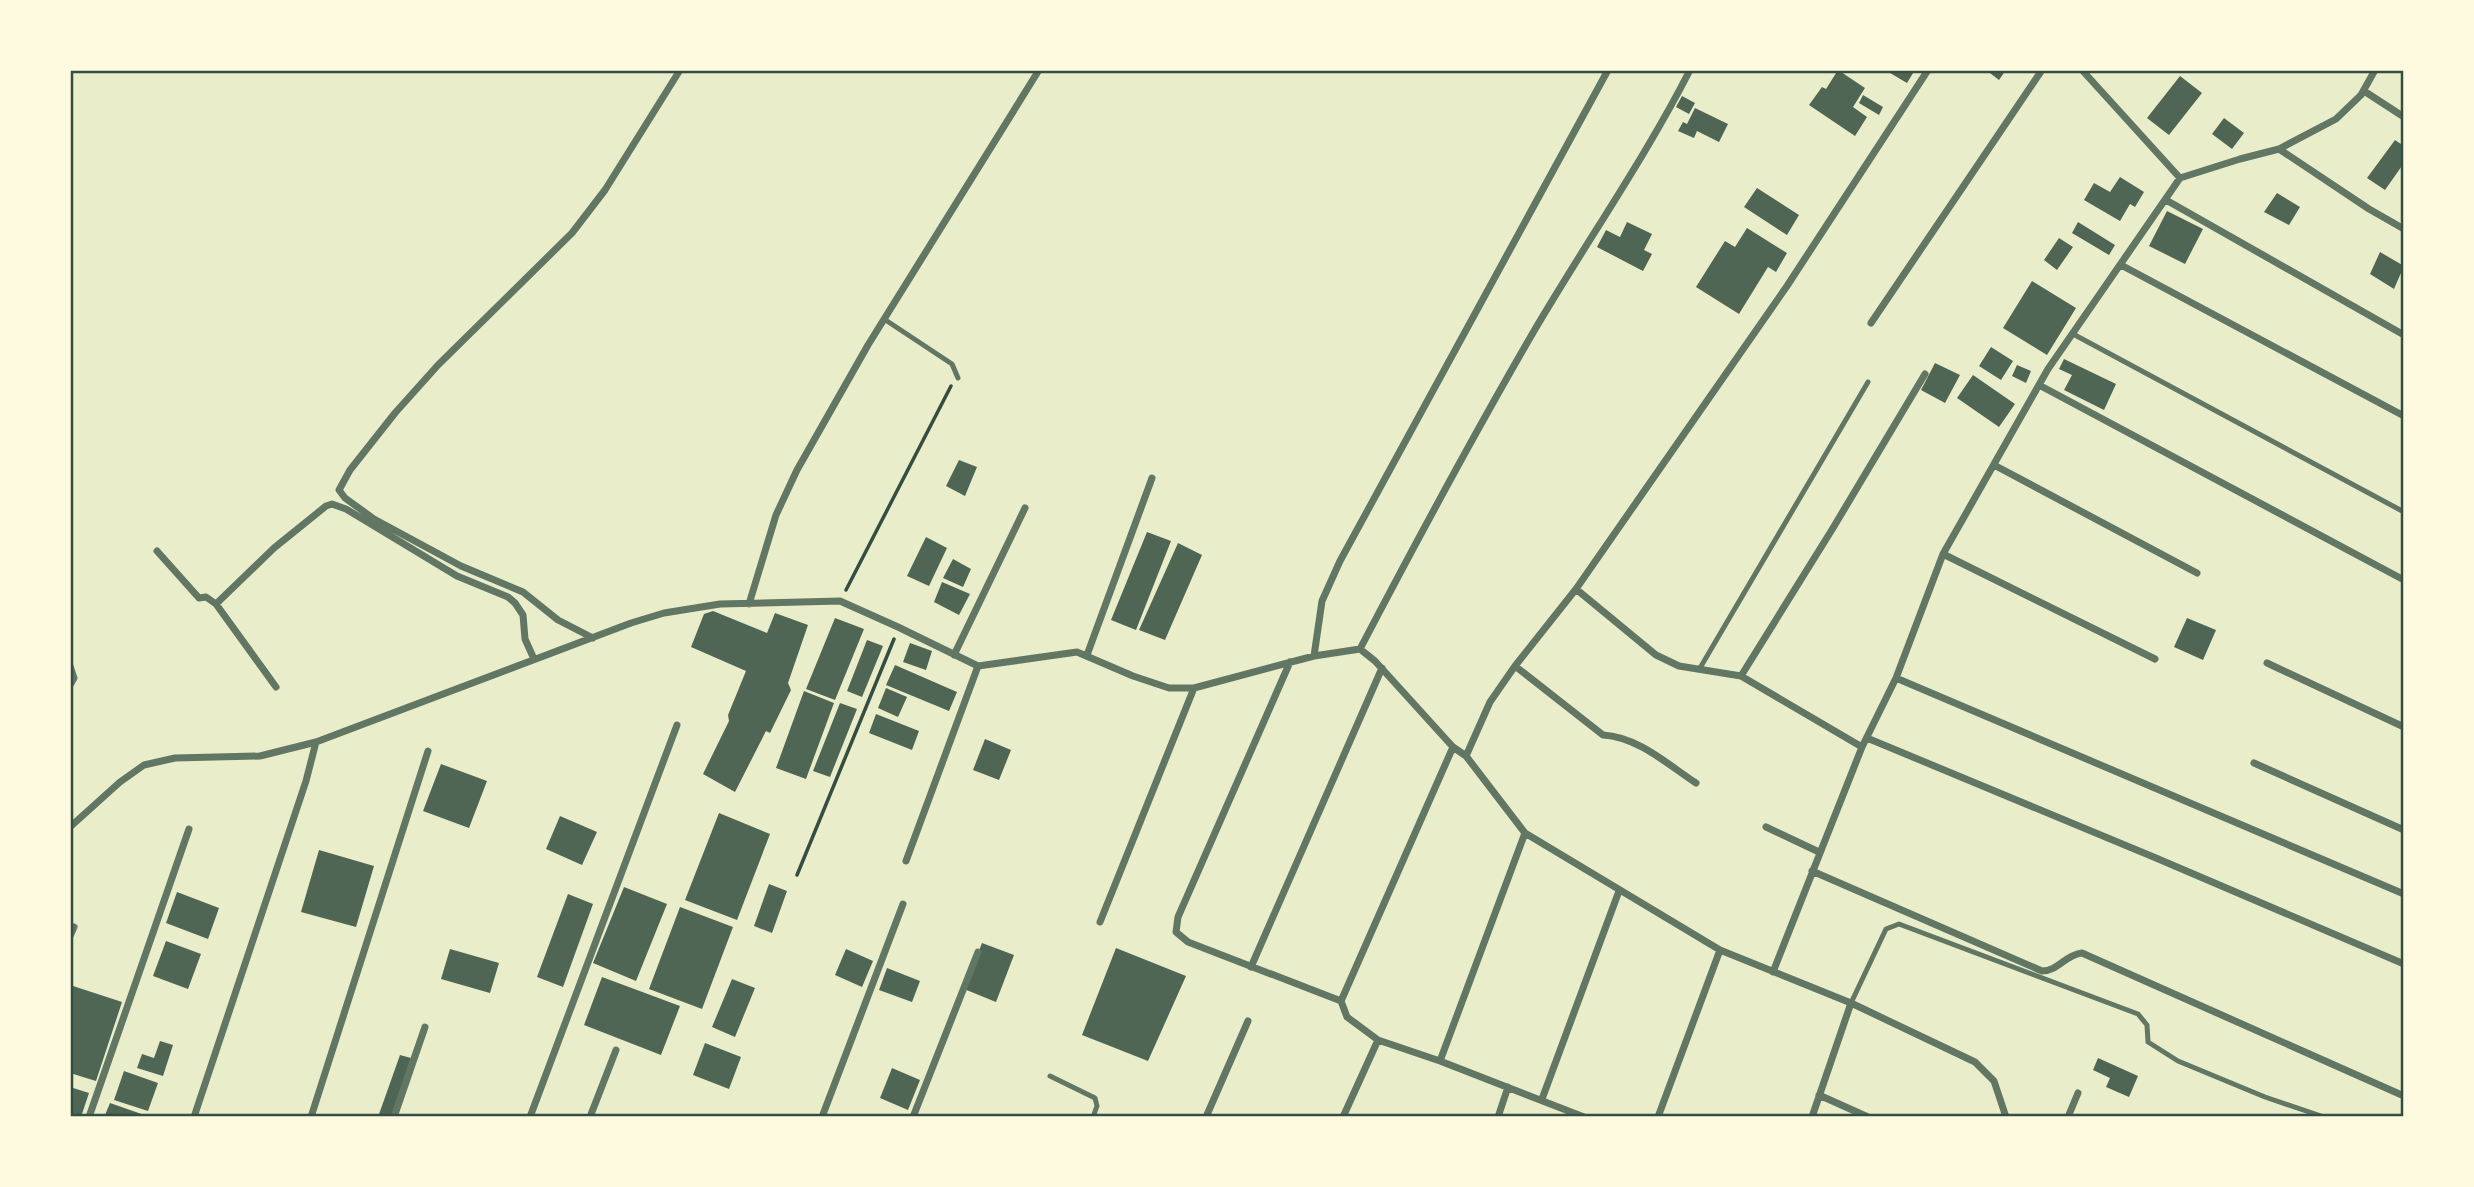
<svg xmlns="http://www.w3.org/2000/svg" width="2474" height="1187" viewBox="0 0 2474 1187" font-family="Figtree,sans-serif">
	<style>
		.building { fill: #4f6655 }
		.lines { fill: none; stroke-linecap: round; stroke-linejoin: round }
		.path { stroke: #344e41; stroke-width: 3.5 }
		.service { stroke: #617663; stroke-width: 5 }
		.minor { stroke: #617663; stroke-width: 7 }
		.neatline { fill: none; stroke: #344e41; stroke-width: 2.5 }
	</style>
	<rect width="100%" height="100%" fill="#e9edc9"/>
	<path class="building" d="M1838 70 1865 88 1853 107 1867 117 1855 136 1809 105 1822 87 1826 89Z
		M1885 70H1915L1907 83Z
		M1986 70H2006L1999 80Z
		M2180 76 2202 93 2169 135 2147 118Z
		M1863 95 1883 107 1879 115 1859 103Z
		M1682 96 1695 103 1689 114 1676 107Z
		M1695 108 1728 124 1719 142 1697 131 1694 138 1678 131 1683 122 1687 124Z
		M2224 118 2244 133 2232 149 2212 134Z
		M2395 140 2404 146V163L2385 190 2367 178Z
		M2120 177 2144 192 2135 207 2130 204 2120 221 2084 200 2094 183 2110 192Z
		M1757 188 1799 215 1787 235 1744 207Z
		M2277 193 2300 207 2289 225 2264 212Z
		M2167 211 2203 229 2185 264 2149 246Z
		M1627 222 1652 234 1644 250 1652 254 1643 271 1597 247 1606 230 1620 237Z
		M2078 222 2115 245 2109 255 2072 233Z
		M1747 228 1787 253 1776 272 1768 267 1739 314 1696 287 1725 241 1735 247Z
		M2059 238 2073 247 2057 270 2044 260Z
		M2380 252 2404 266 2394 289 2370 274Z
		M2032 281 2076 308 2047 355 2003 328Z
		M1991 347 2013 361 2001 380 1979 366Z
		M2064 359 2116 384 2104 410 2064 390 2072 375 2059 369Z
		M1935 363 1960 375 1945 403 1921 390Z
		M2017 365 2031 371 2026 383 2012 376Z
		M1973 375 2015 404 1999 427 1957 398Z
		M959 460 977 467 965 496 946 486Z
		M1147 532 1171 541 1136 630 1111 620Z
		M926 537 947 548 929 586 907 576Z
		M1178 543 1202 555 1165 640 1139 630Z
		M953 559 971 569 963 587 943 578Z
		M942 582 970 594 959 615 934 602Z
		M713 611 767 633 775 613 808 625 788 683 791 690 770 733 766 731 735 792 703 774 729 721 728 715 746 671 691 647 704 614Z
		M835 618 864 629 835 700 806 689Z
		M2187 618 2216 630 2203 660 2174 647Z
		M867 640 883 646 862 697 847 691Z
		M910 643 932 651 926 670 903 662Z
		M895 665 957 692 949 711 886 685Z
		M886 688 907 697 898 717 878 708Z
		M804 691 834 703 806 779 776 768Z
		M840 703 857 709 830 777 813 771Z
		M876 714 919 731 912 750 869 733Z
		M985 739 1011 750 999 780 973 770Z
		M441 764 487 781 469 828 423 811Z
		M719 813 770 834 737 920 685 900Z
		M560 816 597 832 582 865 546 849Z
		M319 850 374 866 356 927 301 912Z
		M769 884 787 891 772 933 754 926Z
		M624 887 667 904 636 981 593 963Z
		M177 892 219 908 208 939 166 923Z
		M568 894 593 904 563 987 537 977Z
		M680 907 733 927 702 1009 649 989Z
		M166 941 201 954 188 989 153 976Z
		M982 943 1014 955 996 1002 964 989Z
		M1116 948 1186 976 1148 1061 1082 1035Z
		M450 949 499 963 490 993 441 979Z
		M846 949 873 961 862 987 835 975Z
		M887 968 920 981 912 1002 879 990Z
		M602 977 680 1006 661 1055 584 1025Z
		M732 979 755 988 735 1037 712 1027Z
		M70 985 122 1002 96 1081 70 1073Z
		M160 1041 173 1045 163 1076 137 1068 142 1054 154 1058Z
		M705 1043 741 1057 729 1089 693 1075Z
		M400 1055 411 1058 391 1117H378Z
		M2098 1058 2138 1076 2129 1097 2106 1087 2110 1078 2093 1070Z
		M892 1068 920 1080 908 1110 880 1098Z
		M124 1071 158 1083 148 1111 114 1100Z
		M70 1087 89 1093 81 1117H70Z
		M110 1103 150 1117 105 1115Z"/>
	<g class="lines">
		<path class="path" d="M846 590 951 386
			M797 875 894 639"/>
		<path class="service" d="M884 319 952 364 958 378
			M2073 334 2404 512
			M1700 668 1868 382
			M1851 1003 1886 929 1899 924 2138 1014 2147 1025 2148 1042 2178 1061 2265 1097 2324 1117
			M1050 1076 1095 1098 1097 1106 1093 1117"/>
		<path class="minor" d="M2082 70 2180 178
			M2364 91 2404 117
			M2279 149 2369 209 2404 229
			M2166 200 2404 335
			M2121 265 2404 416
			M1871 323 2042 70
			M2039 385 2404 580
			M1994 465 2197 573
			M157 551 199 598 206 597 216 604 276 687
			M1943 554 2155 659
			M1576 589 1656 655 1679 666 1741 676 1862 747
			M216 604 274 548 326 506 332 504 346 509 457 576 508 597 515 603 523 615 525 639 534 659
			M749 604 776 515 797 470 868 345 1039 70
			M593 638 558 620 523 592 461 566 374 519 345 498 339 490 350 470 395 413 438 365 572 233 605 190 680 70
			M1360 649C1416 542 1473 436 1534 331 1585 244 1644 160 1690 70
			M954 655 1025 508
			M1087 655 1152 478
			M1314 656 1322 601 1340 561 1608 70
			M1290 662 1178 917 1176 932 1188 942 1341 1001 1347 1017 1378 1040 1440 1061 1584 1117
			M2267 663 2404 727
			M70 666 74 678 70 685
			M1515 666 1603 735C1638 737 1667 764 1696 783
			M1741 676 1833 528 1925 374
			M1896 678 2404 894
			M1867 738 2156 858 2404 964
			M1466 756 1490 702 1515 666 1576 589 1787 286 1928 70
			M2254 763 2404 830
			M70 827 120 782 144 765 175 758 260 756 316 742 631 623 664 613 720 604 840 601 898 627 978 666 1077 652 1133 676 1169 688H1194L1314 656 1360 649 1375 661 1453 747 1466 756 1525 833 1720 950 1851 1003 1975 1062 1994 1081 2006 1117
			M1766 827 1819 852
			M906 861 978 666
			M1812 871 2042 971C2058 971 2065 955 2082 953L2404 1096
			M1100 922 1194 688
			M70 936 74 927
			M1251 967 1382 668
			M1773 972 1862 747 1896 678 1943 554 2048 369 2180 178 2240 159 2279 149 2336 119 2361 95 2375 70
			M1341 1001 1453 747
			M1440 1061 1525 833
			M1819 1095 1868 1117
			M1542 1099 1619 891
			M89 1117 189 829
			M194 1117 306 781 316 742
			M311 1117 428 751
			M394 1117 425 1027
			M530 1117 677 725
			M590 1117 616 1050
			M822 1117 903 904
			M913 1117 978 952
			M1206 1117 1248 1021
			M1343 1117 1378 1040
			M1498 1117 1508 1087
			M1658 1117 1720 950
			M1812 1117 1851 1003
			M2068 1117 2078 1093"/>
	</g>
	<rect width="2474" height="1187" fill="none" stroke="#fefae0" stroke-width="144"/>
	<rect x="72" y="72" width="2330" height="1043" class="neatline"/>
</svg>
